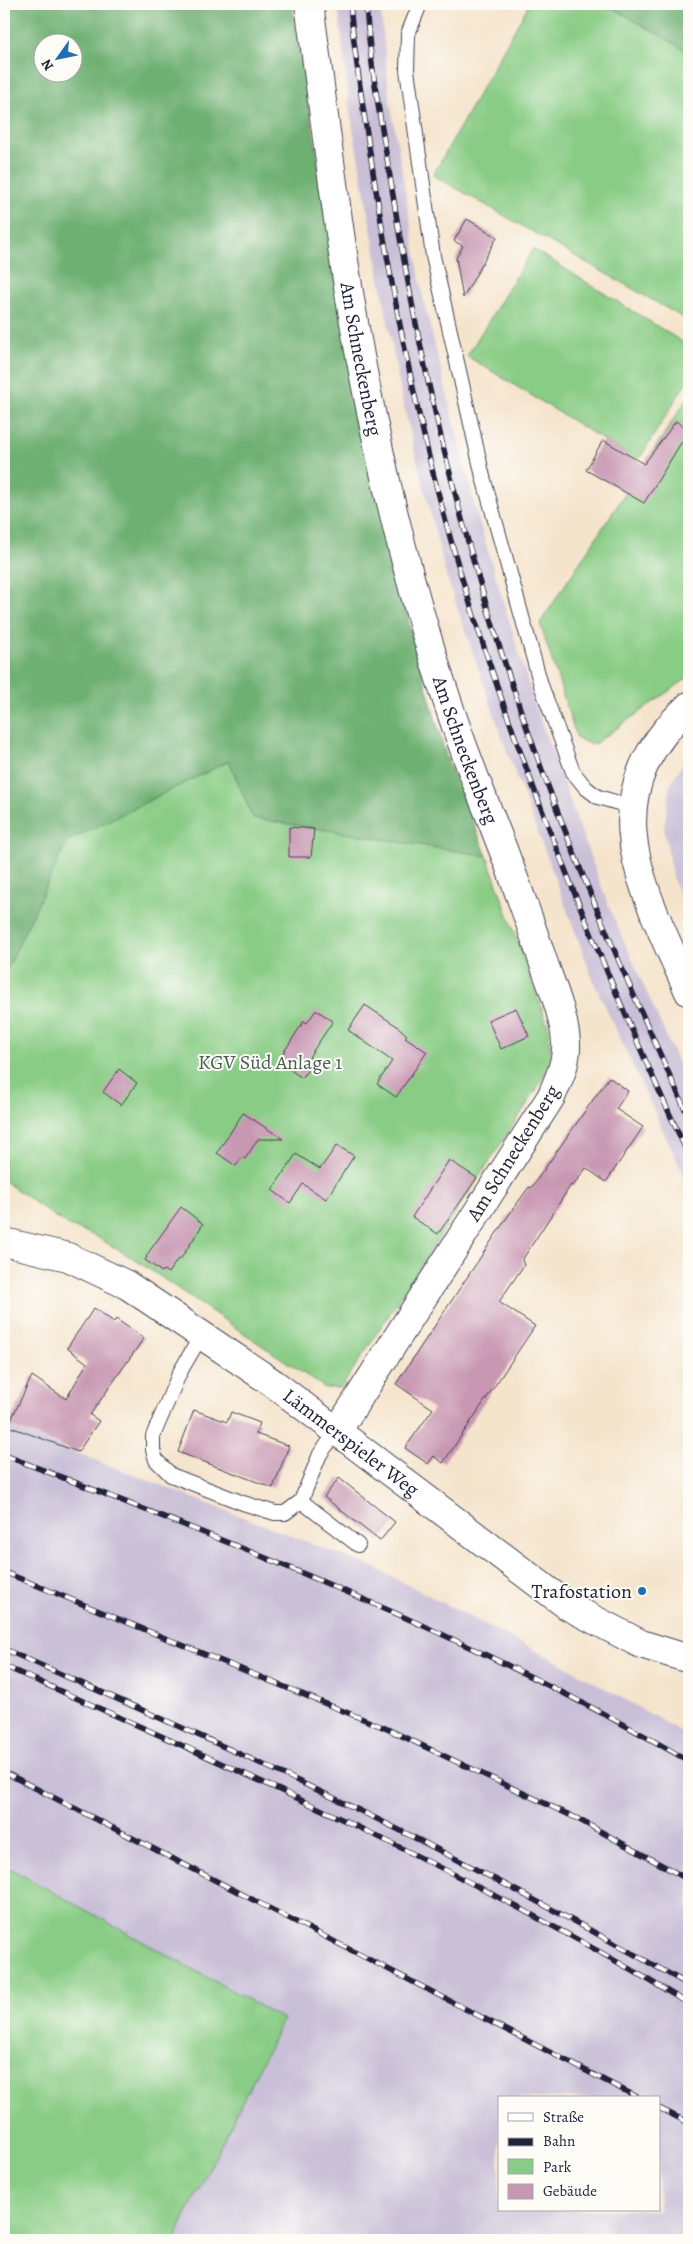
<svg xmlns="http://www.w3.org/2000/svg" width="693" height="2244" viewBox="0 0 693 2244" font-family="Alegreya,serif">
	<style>
		.industrial { fill: #c9bfd7; fill-rule: evenodd }
		.green { fill: #89cc85; stroke: #567760 }
		.forest { fill: #6eb072; stroke: #486956; fill-rule: evenodd }
		.building { fill: #c898b2 }
		.lines { fill: none; stroke-linecap: round; stroke-linejoin: round }
		.service-casing { stroke: #423f51; stroke-width: 16 }
		.minor-casing { stroke: #423f51; stroke-width: 30 }
		.service { stroke: #fff; stroke-width: 14 }
		.minor { stroke: #fff; stroke-width: 28 }
		.rail-casing { stroke: #22223b; stroke-width: 5.5 }
		.rail { stroke: #fdfcf7; stroke-width: 4; stroke-dasharray: 11; stroke-linecap: butt }
		.poi-dot { fill: #1f6fb2; stroke: #fdfcf7; stroke-width: 2 }
		.labels { text-anchor: middle; dominant-baseline: central; stroke-width: 4; stroke-linejoin: round; paint-order: stroke }
		.street-label { font-size: 20px; fill: #22223b; stroke: #fdfcf7 }
		.park-label { font-size: 20px; fill: #465e55; stroke: #fdfcf7 }
		.poi-label { font-size: 20px; fill: #22223b; stroke: #fdfcf7; text-anchor: end }
	</style>
	<rect width="100%" height="100%" fill="#fdfcf7"/>
	<filter id="ink" filterUnits="userSpaceOnUse"><feTurbulence type="fractalNoise" baseFrequency=".02" numOctaves="2"/><feDisplacementMap in="SourceGraphic" scale="10" xChannelSelector="R" yChannelSelector="G"/><feConvolveMatrix kernelMatrix="1 2 1 2 8 2 1 2 1" color-interpolation-filters="sRGB"/></filter>
	<filter id="wash" filterUnits="userSpaceOnUse"><feTurbulence type="fractalNoise" baseFrequency=".0096" numOctaves="4" result="noise"/><feDisplacementMap in="SourceGraphic" scale="20" xChannelSelector="R" yChannelSelector="G"/><feGaussianBlur stdDeviation="1.12" result="paint"/><feColorMatrix in="noise" values="0 0 0 0 0 0 0 0 0 0 0 0 0 0 0 0 0 1.4 0 .05"/><feComposite in="paint" operator="in"/></filter>
	<g filter="url(#wash)">
		<rect width="100%" height="100%" fill="#f5e4cc"/>
		<path class="industrial" d="M338 4H380L389 94 423 298 478 518 535 706 609 907 689 1088V1186L596 987 505 746 446 575 402 400 350 112Z
			M689 753V918L673 879 664 830 670 785Z
			M4 1425 375 1568 564 1665 689 1736V2240H4ZM499 2098H659V2210H499Z"/>
		<path class="green" d="M529 4H606L689 52V321L433 175Z
			M533 249 689 346V378L638 461 467 356Z
			M689 396V677L593 745 577 739 540 623Z
			M229 761 253 818 487 856 549 1029 551 1059 542 1081 341 1388H325L134 1259 95 1236 67 1225 4 1181V976L67 841Z
			M4 1865 283 2019 174 2240H4Z"/>
		<path class="forest" d="M4 4H292L361 417 413 640 446 756 487 856 253 818 229 761 67 841 4 976ZM42 42H72V72H42Z
			M606 4H689V52Z"/>
		<g id="blocks">
			<path class="building" d="M467 219 497 237 463 298 456 258 463 246 454 241Z
				M676 421 689 430 644 503 586 470 603 440 644 464Z
				M289 827 314 829 311 857H289Z
				M365 1005 397 1026 407 1035 405 1037 427 1052 396 1097 377 1084 392 1061 348 1030Z
				M516 1008 529 1036 501 1049 488 1020Z
				M316 1010 333 1021 309 1057 314 1061 302 1078 278 1061 304 1021 307 1023Z
				M119 1069 137 1083 121 1105 103 1092Z
				M609 1077 628 1091 616 1109 643 1127 606 1182 586 1168 573 1186 571 1185 522 1260 524 1265 499 1302 535 1326 443 1463 434 1456 428 1464 405 1448 433 1409 396 1384 508 1216 529 1187 531 1188Z
				M243 1113 283 1139H258L245 1159 242 1157 236 1166 217 1153Z
				M337 1145 354 1156 326 1199 303 1184 290 1203 272 1190 296 1154 320 1169Z
				M449 1160 477 1178 438 1234 412 1217Z
				M181 1207 203 1224 180 1260 178 1259 168 1273 164 1270 162 1272 145 1260 147 1257 146 1256Z
				M94 1308 114 1322 116 1319 144 1338 90 1415 99 1421 78 1452 8 1426 32 1376 66 1399 87 1363 67 1348Z
				M194 1410 227 1422 231 1412 260 1423 256 1434 289 1446 273 1488 178 1452Z
				M339 1478 395 1522 380 1541 324 1497Z"/>
		</g>
	</g>
	<g filter="url(#ink)">
		<use href="#blocks" fill-opacity="0" stroke="#423f51" stroke-width="1"/>
		<g class="lines">
			<g class="service-casing">
				<path id="service" d="M420 4 408 34 407 70 433 256 483 477 541 685 573 772 586 788 598 797 632 807
					M202 1334 180 1372 153 1436V1450L156 1460 171 1475 243 1503 275 1513H285L301 1501 320 1454 338 1430
					M301 1501 358 1545"/>
			</g>
			<g class="minor-casing">
				<g id="minor">
					<path id="s1" d="M309 4C327 133 341 264 367 392 395 534 433 677 488 811 508 861 526 910 543 961 552 987 564 1014 566 1043 567 1062 559 1079 551 1097L338 1430"/>
					<path d="M689 706C588 800 643 887 689 992"/>
					<path id="s2" d="M4 1242 68 1257 127 1285 273 1383 568 1606 641 1644 689 1659"/>
				</g>
			</g>
			<use href="#service" class="service"/>
			<use href="#minor" class="minor"/>
			<g class="rail-casing">
				<path id="rail" d="M350 4C355 62 365 120 374 178 395 311 422 445 461 575 522 774 601 967 689 1156
					M366 4C370 68 383 132 393 195 424 393 475 591 545 778 588 894 638 1006 689 1118
					M4 1455C240 1546 469 1634 689 1761
					M4 1572 385 1728 576 1818 689 1880
					M4 1649C142 1710 281 1770 415 1838 508 1885 599 1934 689 1985
					M4 1666C237 1769 471 1872 689 2004
					M4 1772 639 2098
					M659 2108 689 2123"/>
			</g>
			<use href="#rail" class="rail"/>
		</g>
	</g>
	<circle class="poi-dot" cx="642" cy="1591" r="5"/>
	<g class="labels">
		<g class="street-label">
			<text stroke="none"><textPath href="#s1" startOffset="359">Am Schneckenberg</textPath></text>
			<text stroke="none"><textPath href="#s1" startOffset="764">Am Schneckenberg</textPath></text>
			<text transform="translate(513 1153) rotate(-58)">Am Schneckenberg</text>
			<text stroke="none"><textPath href="#s2" startOffset="405">Lämmerspieler Weg</textPath></text>
		</g>
		<g class="park-label">
			<text x="270" y="1062">KGV Süd Anlage 1</text>
		</g>
		<g class="poi-label">
			<text x="632" y="1591">Trafostation</text>
		</g>
	</g>
	<rect width="693" height="2244" fill="none" stroke="#fdfcf7" stroke-width="20"/>
	<rect x="498" y="2096" width="162" height="115" fill="#fdfcf7" stroke="#a5a5ac"/>
	<rect x="508" y="2113" width="25" height="8" fill="#ffffff" stroke="#a5a5ac"/>
	<text x="543" y="2122" font-size="15" fill="#22223b">Straße</text>
	<rect x="508" y="2138" width="25" height="8" fill="#22223b" stroke="#a5a5ac"/>
	<text x="543" y="2146" font-size="15" fill="#22223b">Bahn</text>
	<rect x="508" y="2159" width="25" height="15" fill="#89cc85" stroke="#a5a5ac"/>
	<text x="543" y="2172" font-size="15" fill="#22223b">Park</text>
	<rect x="508" y="2184" width="25" height="15" fill="#c898b2" stroke="#a5a5ac"/>
	<text x="543" y="2196" font-size="15" fill="#22223b">Gebäude</text>
	<g transform="translate(58 58) rotate(237)"><circle r="24" fill="#fdfcf7" stroke="#a5a5ac"/>
	<path d="M0-4L9 19L0 12L-9 19Z" fill="#1f6fb2"/>
	<text y="-8" font-size="14" font-weight="bold" text-anchor="middle" fill="#22223b">N</text>
	</g>
</svg>
